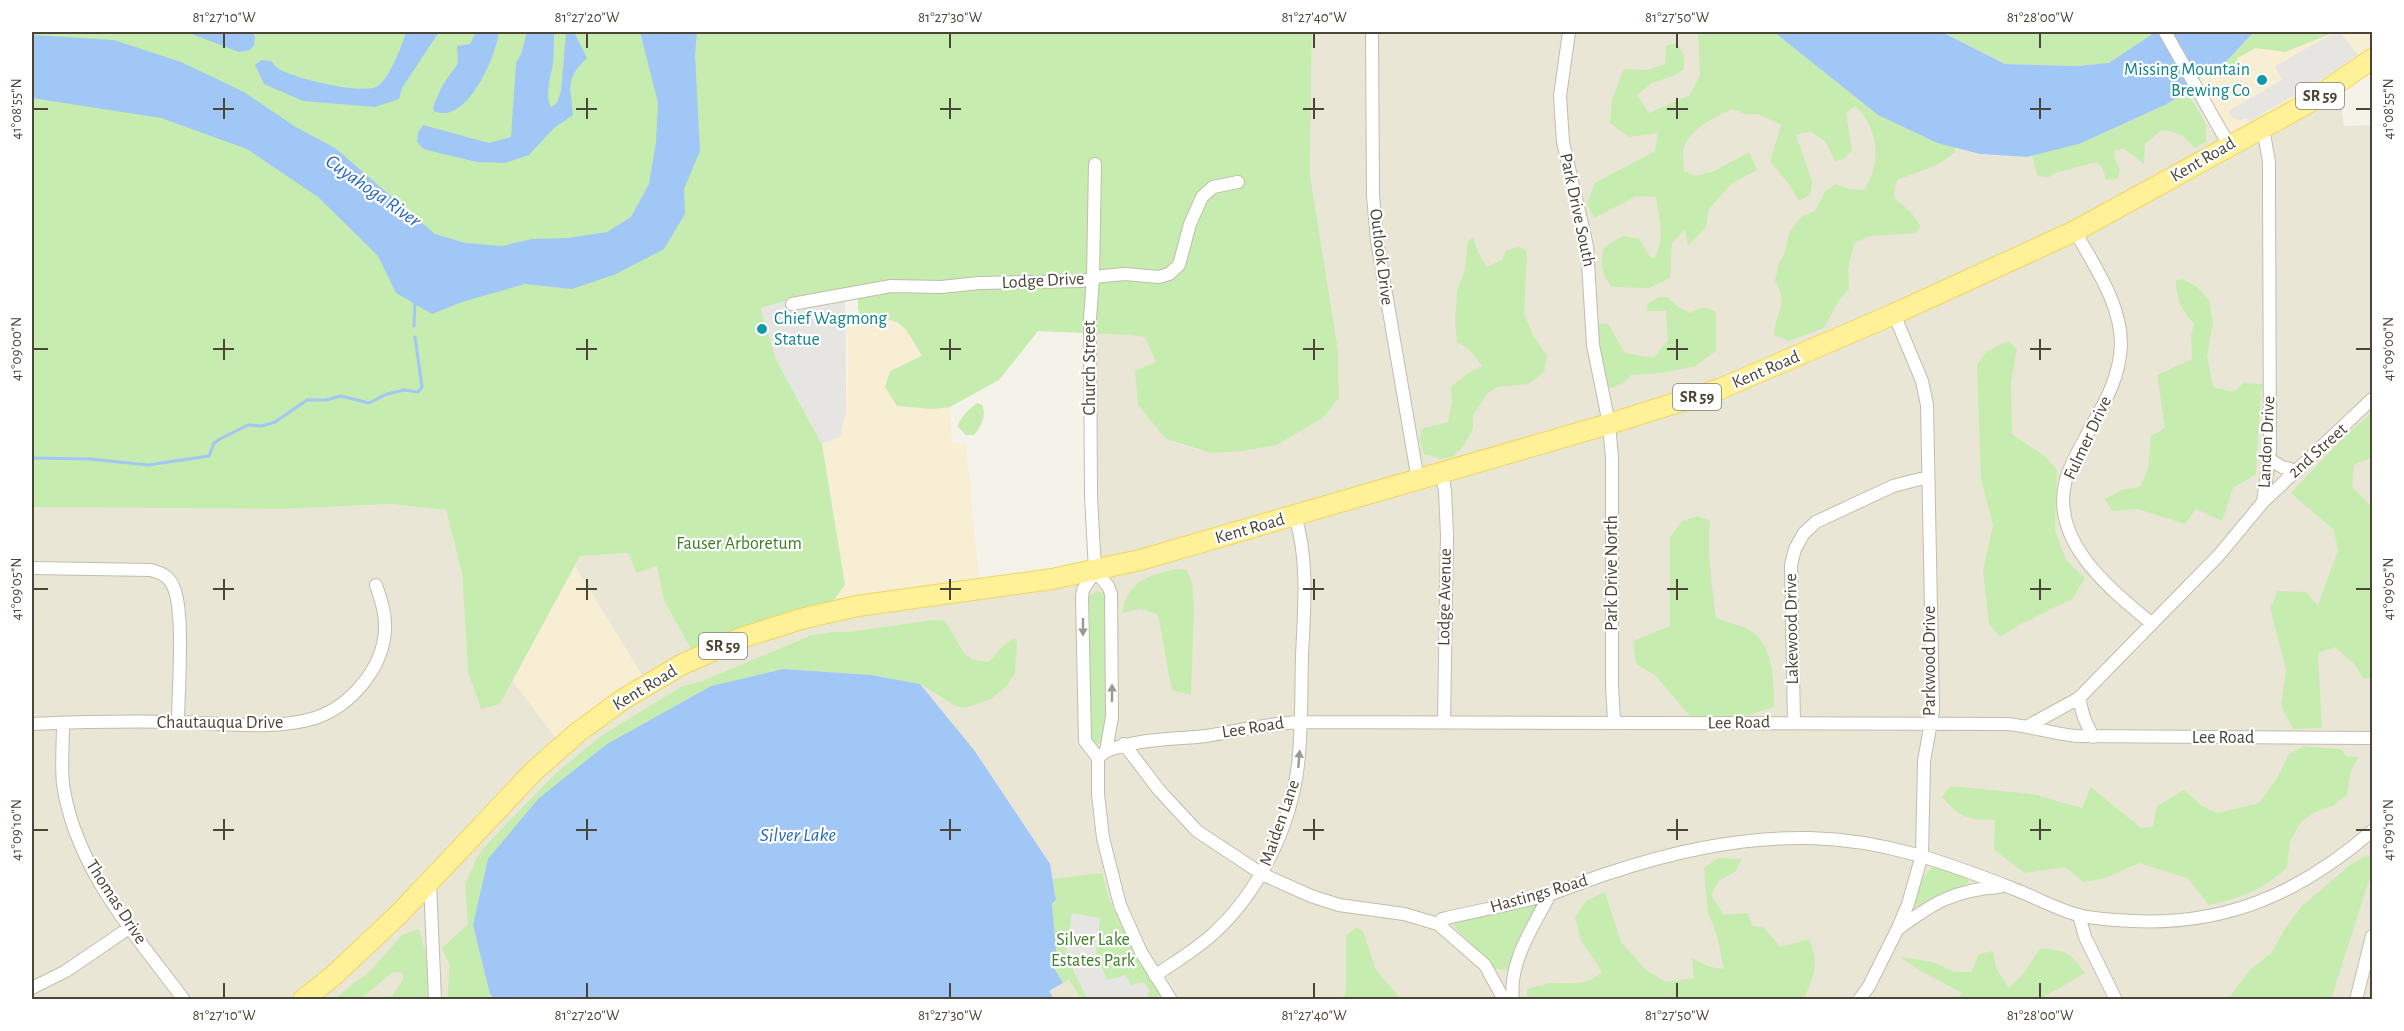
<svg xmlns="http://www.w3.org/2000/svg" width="2404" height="1031" viewBox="0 0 2404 1031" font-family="'Alegreya Sans',sans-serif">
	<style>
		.residential { fill: #eae6d6 }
		.commercial { fill: #f8eed3 }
		.green { fill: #c7ecaf }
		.parking { fill: #e7e5e1 }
		.water { fill: #a1c7f6 }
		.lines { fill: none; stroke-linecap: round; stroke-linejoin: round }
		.stream { stroke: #a1c7f6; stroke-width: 3 }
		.minor-casing { stroke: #c2bdaa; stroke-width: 14 }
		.primary-casing { stroke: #ecd760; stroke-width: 22 }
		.minor { stroke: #fff; stroke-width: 12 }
		.primary { stroke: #fff198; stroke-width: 20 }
		.oneway { fill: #9b9990 }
		.ticks { fill: none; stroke: #4a4536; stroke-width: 2 }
		.culture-dot { fill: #0f9aa8; stroke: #fff; stroke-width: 2 }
		.labels { text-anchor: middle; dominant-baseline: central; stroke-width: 4.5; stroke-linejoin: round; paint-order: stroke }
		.shield { fill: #fff; stroke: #807d72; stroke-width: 1.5 }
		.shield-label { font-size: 16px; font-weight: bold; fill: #4a4536 }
		.culture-label { font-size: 18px; fill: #0d838f; stroke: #fff; text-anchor: end }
		.street-label { font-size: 18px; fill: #4a4536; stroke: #fff }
		.park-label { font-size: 18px; fill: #3a8124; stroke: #fff }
		.water-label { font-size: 20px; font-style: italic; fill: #2768be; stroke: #fff }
		.neatline { fill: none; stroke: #4a4536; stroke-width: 2 }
		.ticks-label { font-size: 15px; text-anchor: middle; fill: #4a4536 }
	</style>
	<rect width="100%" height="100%" fill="#f5f3e9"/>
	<path class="residential" d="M1312 32H1774L1878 115 1937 143 1980 154 2027 157 2079 144 2165 105 2196 87 2339 83 2344 126 2372 125V999L32 1000V507L282 509 391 504 446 510 462 574 468 672 500 704 513 681 562 746 622 700 801 619 1094 571 1090 319 1145 337 1156 362 1166 439 1188 447 1210 453 1277 445 1323 418 1339 398 1338 350 1310 174Z
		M628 553 657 565 664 601 692 651 643 677 575 566 580 556Z"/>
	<path class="commercial" d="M2254 32H2372V59L2229 145 2194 84 2220 65 2221 66Z
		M846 315 894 319 903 325 923 357 909 363 933 409 950 407 952 443 966 444 979 578 833 601 845 585 822 444 840 437 846 412 848 362Z
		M575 566 648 685 562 746 513 681Z"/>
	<path class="green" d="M32 32H1312L1310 174 1338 350 1339 398 1323 418 1277 445 1242 451 1210 453 1166 439 1138 405 1135 371 1156 362 1145 337 1132 335 1038 331 999 380 950 407 933 409 897 406 885 387 890 371 922 356C900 317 903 322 860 315L858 309V299L863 294 920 287 919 280 805 296 761 308 776 359 822 444 845 585 833 601 692 651 664 601 657 566 637 573 628 553 580 556 500 704 481 709 468 672 462 574 446 510 391 504 282 509 32 507Z
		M1698 32H1774L1878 115 1937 143 1955 147V152L1939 164 1897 180C1892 200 1893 197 1907 209 1913 214 1917 221 1921 226L1915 233 1869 236 1854 244 1848 269 1849 289 1839 300 1824 328 1789 341 1774 335C1775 312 1790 306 1775 281L1779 262 1784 255 1790 231 1801 217 1815 211 1825 191 1836 184 1848 189 1864 190C1882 164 1879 128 1855 106L1846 113 1852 150 1844 159 1835 161 1825 141 1810 131 1796 135 1812 181 1810 195 1799 201 1788 183 1770 161 1781 125 1758 114H1746L1732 109C1715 117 1691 128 1684 147 1682 153 1684 164 1684 171L1695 176 1714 171 1749 152 1757 170 1731 184 1709 209 1706 227 1688 246 1685 230 1672 243 1670 278 1649 288 1611 287C1602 272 1599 263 1604 247L1623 236 1639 239 1650 257 1654 259C1666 241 1659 217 1656 197L1637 196 1594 218 1587 204 1595 183 1655 151 1658 133 1629 137 1610 123 1612 99 1624 69 1647 70 1665 64 1666 46 1677 43 1684 56V69L1673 76 1652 83 1637 95 1649 113 1690 95 1700 75Z
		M1942 32H2153L2151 35 2109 64 2078 66 2005 64Z
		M2254 32H2335L2285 52 2256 48 2237 58 2235 74 2231 76 2221 67Z
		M2187 92 2206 124V142L2194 148C2185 135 2178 132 2162 130L2145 144 2144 164 2124 149 2115 150 2114 157 2120 170 2118 178 2106 180 2103 169 2097 162 2055 173 2047 178 2037 175 2032 155 2079 144 2165 105Z
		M1473 237 1478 252 1487 267 1503 259 1505 251 1518 247 1525 249 1527 253 1524 314 1533 335 1547 356 1544 372 1529 384 1497 387 1487 394 1473 415V428L1465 444 1454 456 1441 459 1424 454 1420 441 1421 429 1448 422 1452 402 1451 387 1468 373 1482 366 1469 349 1457 342 1455 323 1457 291 1465 269 1468 241Z
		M2183 279 2197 287 2209 300 2213 323 2207 355 2213 387 2234 392 2243 383 2264 384 2261 391 2256 474 2233 488 2222 521 2196 509 2185 524 2138 509 2112 511 2105 499 2121 490 2140 487 2148 469 2151 436 2165 428 2157 375 2192 359 2191 336 2194 323C2181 311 2176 298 2176 280Z
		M1659 297H1668L1678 307 1690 313 1704 307 1716 312V351L1695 366 1662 373 1631 375C1624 385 1618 387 1606 388L1595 323 1608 324 1625 353 1654 358 1668 340 1666 311H1647L1648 303Z
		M2008 341 2017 349 2011 382 2012 434 2045 456 2057 470 2055 530 2066 560 2085 578 2072 599 2021 624 2000 637 1989 624 1983 571 1993 525 1981 479 1977 365 1986 352Z
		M978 403 982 405C987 415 981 427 974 435H966L958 427C958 420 970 407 978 403Z
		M2372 412V457L2354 465 2352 487 2372 507V678L2364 679 2354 664 2335 647 2318 653 2322 728 2293 729 2281 706 2286 669 2270 608 2278 591 2306 592 2318 606 2338 550 2334 530 2291 493 2338 443Z
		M1698 516 1710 521C1707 553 1712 586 1716 618 1727 622 1738 624 1748 629 1774 643 1774 681 1774 707L1742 717 1690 716 1655 675 1636 664 1633 641 1670 626V537L1682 521Z
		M1175 569 1187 570 1192 584 1194 609 1191 695 1172 690C1166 664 1164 639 1157 614L1141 609 1122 613C1129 580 1146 577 1175 569Z
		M1097 591 1105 593 1106 597 1107 738 1101 744 1094 743 1091 736 1089 600V596Z
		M933 620 945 621 964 653 973 660 989 662 1005 644 1014 638 1017 641 1015 673 1006 687 991 699 968 707H958L920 684 871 675 783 669 711 686 607 744 473 925 492 999H447L450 966 442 948 468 924 465 885 476 859 486 845 556 773 601 736 681 687 702 681 812 635 833 632H849Z
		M2304 746 2340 749 2348 757H2358L2351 771 2347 795 2333 806 2315 812 2301 822 2290 841 2287 868C2261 890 2242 898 2209 905L2187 878 2139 863 2105 878 2084 882 2065 867 2025 873 1994 850 1995 820C1966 819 1962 820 1942 797L1950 786 2032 794 2082 808 2091 787 2142 829 2153 826 2157 806 2184 790 2202 806 2217 813 2259 803 2276 780 2289 754Z
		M2367 855 2372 860V871L2331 999H2222L2231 995 2249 971 2272 952 2286 927 2302 906 2349 866Z
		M1718 858 1742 859 1736 871 1719 881 1711 895 1724 915 1748 913 1752 926 1763 927 1781 947 1809 939C1820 963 1814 974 1805 997L1802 1000 1527 999V989C1535 987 1544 984 1551 983 1575 982 1582 988 1602 972L1581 940 1575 917 1586 901 1605 892 1621 942 1647 971 1666 982 1694 978 1692 958 1710 967 1724 969 1717 936 1708 912 1704 868Z
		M1937 866 1966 876 1969 881 1964 887 1915 907 1913 904C1918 891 1922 870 1937 866Z
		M1102 873 1111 904 1162 999H1081L1069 979 1063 983 1054 968 1057 962 1052 903 1056 900 1053 879Z
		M1535 903 1537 905 1507 970 1495 969 1452 924 1453 920Z
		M1356 927 1363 931 1376 970 1401 999H1343L1346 990V936Z
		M419 929 427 958 428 999H390L403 979V973L393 972 361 999 333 1000 371 970 402 935Z
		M2040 949C2064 949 2071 953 2085 973L2044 997 2045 999H1957L1962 993 1919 970 1900 957 1933 962 1954 972H1971L1979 954 1993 951 1996 968 2009 988 2023 974Z"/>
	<path class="parking" d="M2336 32H2343V36L2358 55 2329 75 2250 121 2246 118 2240 120 2233 118 2229 111 2282 80 2275 66Z
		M843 291 846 315V412L840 437 822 444 776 359 761 308 805 296Z
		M1072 913 1100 918 1096 954 1107 980 1126 975 1131 985 1144 982 1150 991 1147 995 1150 999H1087L1066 955Z"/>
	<path class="water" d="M186 32H252L255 36 254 45 250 50 239 52Z
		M406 32H439L402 88 399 99 375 107 303 101 264 84 255 65 261 60 271 61C274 65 277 68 281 70 298 79 359 94 376 87 388 82 403 44 406 32Z
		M476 32H499C496 56 467 126 434 111L433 107 442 86 458 63 457 46 470 44Z
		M527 32H554C554 42 554 52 553 62 552 75 544 94 551 107L557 103 561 91 566 32H574L587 58C564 80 571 87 573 115L554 128 529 155 505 163 477 162 431 151 423 149 417 141 418 133 423 125 489 143 511 137 516 63 521 54Z
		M640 32H697L695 55 700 151 684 189 685 214 664 249 616 274 572 289 525 284 462 302 432 314 396 293 378 256 318 197 247 149 161 118 32 98V35L114 40 181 62 244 92 294 126 335 148 435 234 466 243 502 246 532 239 568 238 607 232 631 217 649 184 656 142 658 103Z
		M1774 32H1942L2005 64 2078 66 2109 63 2151 35 2153 32H2254L2221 67 2219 65 2200 78 2187 92 2165 105 2079 144 2027 157 1980 154 1937 143 1878 115Z
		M783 669 871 675 920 684 974 750 1050 864 1056 900 1052 903 1057 962 1054 968 1063 983 1049 991 1054 999H494L490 994 473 925 488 859 539 798 607 744 711 686Z"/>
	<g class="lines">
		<path class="stream" d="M414 326 415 301
			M32 458 90 459 148 465 209 456 214 443 220 439 248 425 262 426 275 422 307 400H326L341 396 369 403 387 394 404 390 418 392 422 387 415 337"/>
		<g class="minor-casing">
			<path id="minor" d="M1372 32 1373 195 1377 241 1418 480
				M1569 32 1560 96 1563 142 1587 246 1593 345 1609 424 1612 458V684L1614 722
				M2165 32 2229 145
				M1095 164 1093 278 1090 319 1091 496 1095 571
				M2075 231C2094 266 2121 303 2121 344 2120 375 2107 399 2092 425 2083 443 2072 460 2066 479 2049 541 2109 588 2151 623
				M792 304 891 286 941 287 979 283 1082 281 1102 276 1125 274 1159 277 1169 274 1179 265 1190 224 1202 197 1213 187 1238 182
				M2269 459 2282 467 2297 471
				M1442 473 1445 491 1447 535 1444 722
				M2263 502 2372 399
				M32 568 151 570C161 573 169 576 173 586 185 609 178 693 178 722
				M1095 571 1083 590 1082 597 1085 741 1098 758V794L1103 838 1120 905 1141 952 1171 1000
				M1095 571 1108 586 1111 594 1112 717 1106 751 1103 754
				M2079 698 2084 718 2093 737
				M1794 723 1791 565 1795 549 1804 533 1816 522 1893 486 1928 477
				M32 724C80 722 129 721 178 722 222 723 272 731 315 718 351 706 383 668 385 630 386 614 381 600 376 585
				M63 724C63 743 61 764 63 784 75 868 135 934 184 1000
				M2028 726 2079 698 2219 555 2263 502 2270 450 2269 186V162L2263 128
				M1124 744 1159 790 1197 831 1262 874 1311 896 1339 905 1404 914 1438 924 1442 919C1477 911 1513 904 1548 895 1566 889 1585 881 1603 875 1671 852 1738 837 1810 838 1885 840 1945 862 2014 889 2035 897 2056 909 2078 915 2094 919 2114 920 2131 921 2228 926 2301 892 2372 831
				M1106 751C1142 738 1169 740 1206 736 1238 731 1269 723 1301 722L2007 724C2031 726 2053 734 2077 736L2372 738
				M430 882 435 1000
				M2079 915 2085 937 2116 1000
				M1438 924 1485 965 1504 1000
				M1898 929C1933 903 1954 890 1999 887
				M1155 976C1174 962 1196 950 1214 933 1259 892 1291 826 1298 765 1302 729 1301 693 1302 656 1304 610 1309 560 1295 516
				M32 988 66 971 129 928
				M1513 1000C1508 962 1534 926 1550 894
				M1859 1000 1869 986 1897 930 1908 904 1922 855 1924 761 1933 711 1927 405 1922 381 1894 314
				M2356 1000 2372 936"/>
		</g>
		<g class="primary-casing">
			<path id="primary" d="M303 1000 333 976 399 914 534 771 577 733 622 700 681 665 741 638 801 619 857 606 1052 579 1140 560 1609 424 1720 389 1894 314 2075 231 2310 102 2372 59"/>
		</g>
		<use href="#minor" class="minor"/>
		<use href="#primary" class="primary"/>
	</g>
	<defs><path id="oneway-solid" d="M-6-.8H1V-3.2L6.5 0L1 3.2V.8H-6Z" transform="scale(1.5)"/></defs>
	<g class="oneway">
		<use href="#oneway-solid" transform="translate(1083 627) rotate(90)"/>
		<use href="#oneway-solid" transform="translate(1112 693) rotate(-90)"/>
		<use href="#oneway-solid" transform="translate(1299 759) rotate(-85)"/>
	</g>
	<path class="ticks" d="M224 33V48M587 33V48M950 33V48M1314 33V48M1677 33V48M2040 33V48M224 98V119M587 98V119M950 98V119M1314 98V119M1677 98V119M2040 98V119M33 109H48M213 109H234M576 109H597M940 109H961M1303 109H1324M1667 109H1688M2030 109H2051M2356 109H2371M224 339V360M587 339V360M950 339V360M1314 339V360M1677 339V360M2040 339V360M33 349H48M213 349H234M576 349H597M940 349H961M1303 349H1324M1667 349H1688M2030 349H2051M2356 349H2371M224 579V600M587 579V600M950 579V600M1314 579V600M1677 579V600M2040 579V600M33 589H48M213 589H234M576 589H597M940 589H961M1303 589H1324M1667 589H1688M2030 589H2051M2356 589H2371M224 819V840M587 819V840M950 819V840M1314 819V840M1677 819V840M2040 819V840M33 830H48M213 830H234M576 830H597M940 830H961M1303 830H1324M1667 830H1688M2030 830H2051M2356 830H2371M224 983V998M587 983V998M950 983V998M1314 983V998M1677 983V998M2040 983V998"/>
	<g class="culture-dot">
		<circle cx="2262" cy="80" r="6"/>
		<circle cx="762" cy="329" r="6"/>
	</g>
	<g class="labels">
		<g class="shield">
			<rect x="2296" y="83" width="48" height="26" rx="4.5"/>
			<rect x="1673" y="384" width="48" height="26" rx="4.5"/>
			<rect x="699" y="633" width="48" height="26" rx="4.5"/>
		</g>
		<g class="shield-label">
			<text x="2320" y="96">SR 59</text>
			<text x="1697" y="397">SR 59</text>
			<text x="723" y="646">SR 59</text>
		</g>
		<g class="culture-label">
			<text x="2250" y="70">Missing Mountain<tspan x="2250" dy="21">Brewing Co</tspan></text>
			<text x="774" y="319" text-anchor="start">Chief Wagmong<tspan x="774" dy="21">Statue</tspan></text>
		</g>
		<g class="street-label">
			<text transform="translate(2203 160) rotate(-30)">Kent Road</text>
			<text transform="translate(1577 210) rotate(78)">Park Drive South</text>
			<text transform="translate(1381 257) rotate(83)">Outlook Drive</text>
			<text transform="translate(1043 281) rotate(-3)">Lodge Drive</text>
			<text transform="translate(1090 368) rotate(-90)">Church Street</text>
			<text transform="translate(1766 370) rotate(-23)">Kent Road</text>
			<text transform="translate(2088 438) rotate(-65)">Fulmer Drive</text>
			<text transform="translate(2267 442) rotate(-87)">Landon Drive</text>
			<text transform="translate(2318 451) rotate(-42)">2nd Street</text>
			<text transform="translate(1250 529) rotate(-16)">Kent Road</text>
			<text transform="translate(1612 573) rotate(-90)">Park Drive North</text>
			<text transform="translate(1445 597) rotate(-89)">Lodge Avenue</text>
			<text transform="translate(1792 629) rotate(-91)">Lakewood Drive</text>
			<text transform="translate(1930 661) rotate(-90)">Parkwood Drive</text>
			<text transform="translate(645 688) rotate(-31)">Kent Road</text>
			<text x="220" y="723">Chautauqua Drive</text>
			<text transform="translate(1739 723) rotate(-1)">Lee Road</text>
			<text transform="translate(1253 728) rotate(-9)">Lee Road</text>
			<text x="2223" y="738">Lee Road</text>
			<text transform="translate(1280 823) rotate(-71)">Maiden Lane</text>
			<text transform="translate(1539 894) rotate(-16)">Hastings Road</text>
			<text transform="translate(116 902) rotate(57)">Thomas Drive</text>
		</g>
		<g class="park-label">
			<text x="739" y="544">Fauser Arboretum</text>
			<text x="1093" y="940">Silver Lake<tspan x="1093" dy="21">Estates Park</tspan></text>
		</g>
		<g class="water-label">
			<text transform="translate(373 191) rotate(35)">Cuyahoga River</text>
			<text x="798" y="835">Silver Lake</text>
		</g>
	</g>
	<rect width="2404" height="1031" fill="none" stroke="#ffffff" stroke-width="66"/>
	<rect x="33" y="33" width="2338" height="965" class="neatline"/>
	<g class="ticks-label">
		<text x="224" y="22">81°27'10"W</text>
		<text x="587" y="22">81°27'20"W</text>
		<text x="950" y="22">81°27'30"W</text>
		<text x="1314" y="22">81°27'40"W</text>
		<text x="1677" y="22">81°27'50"W</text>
		<text x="2040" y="22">81°28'00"W</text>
		<text transform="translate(2388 109) rotate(-90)" y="5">41°08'55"N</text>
		<text transform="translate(16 109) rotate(-90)" y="5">41°08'55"N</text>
		<text transform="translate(2388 349) rotate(-90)" y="5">41°09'00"N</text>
		<text transform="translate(16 349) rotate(-90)" y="5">41°09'00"N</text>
		<text transform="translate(2388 589) rotate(-90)" y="5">41°09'05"N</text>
		<text transform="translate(16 589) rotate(-90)" y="5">41°09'05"N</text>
		<text transform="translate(2388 830) rotate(-90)" y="5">41°09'10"N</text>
		<text transform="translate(16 830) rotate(-90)" y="5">41°09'10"N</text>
		<text x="224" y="1020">81°27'10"W</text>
		<text x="587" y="1020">81°27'20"W</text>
		<text x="950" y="1020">81°27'30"W</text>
		<text x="1314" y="1020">81°27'40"W</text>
		<text x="1677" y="1020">81°27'50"W</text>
		<text x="2040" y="1020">81°28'00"W</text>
	</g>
</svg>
